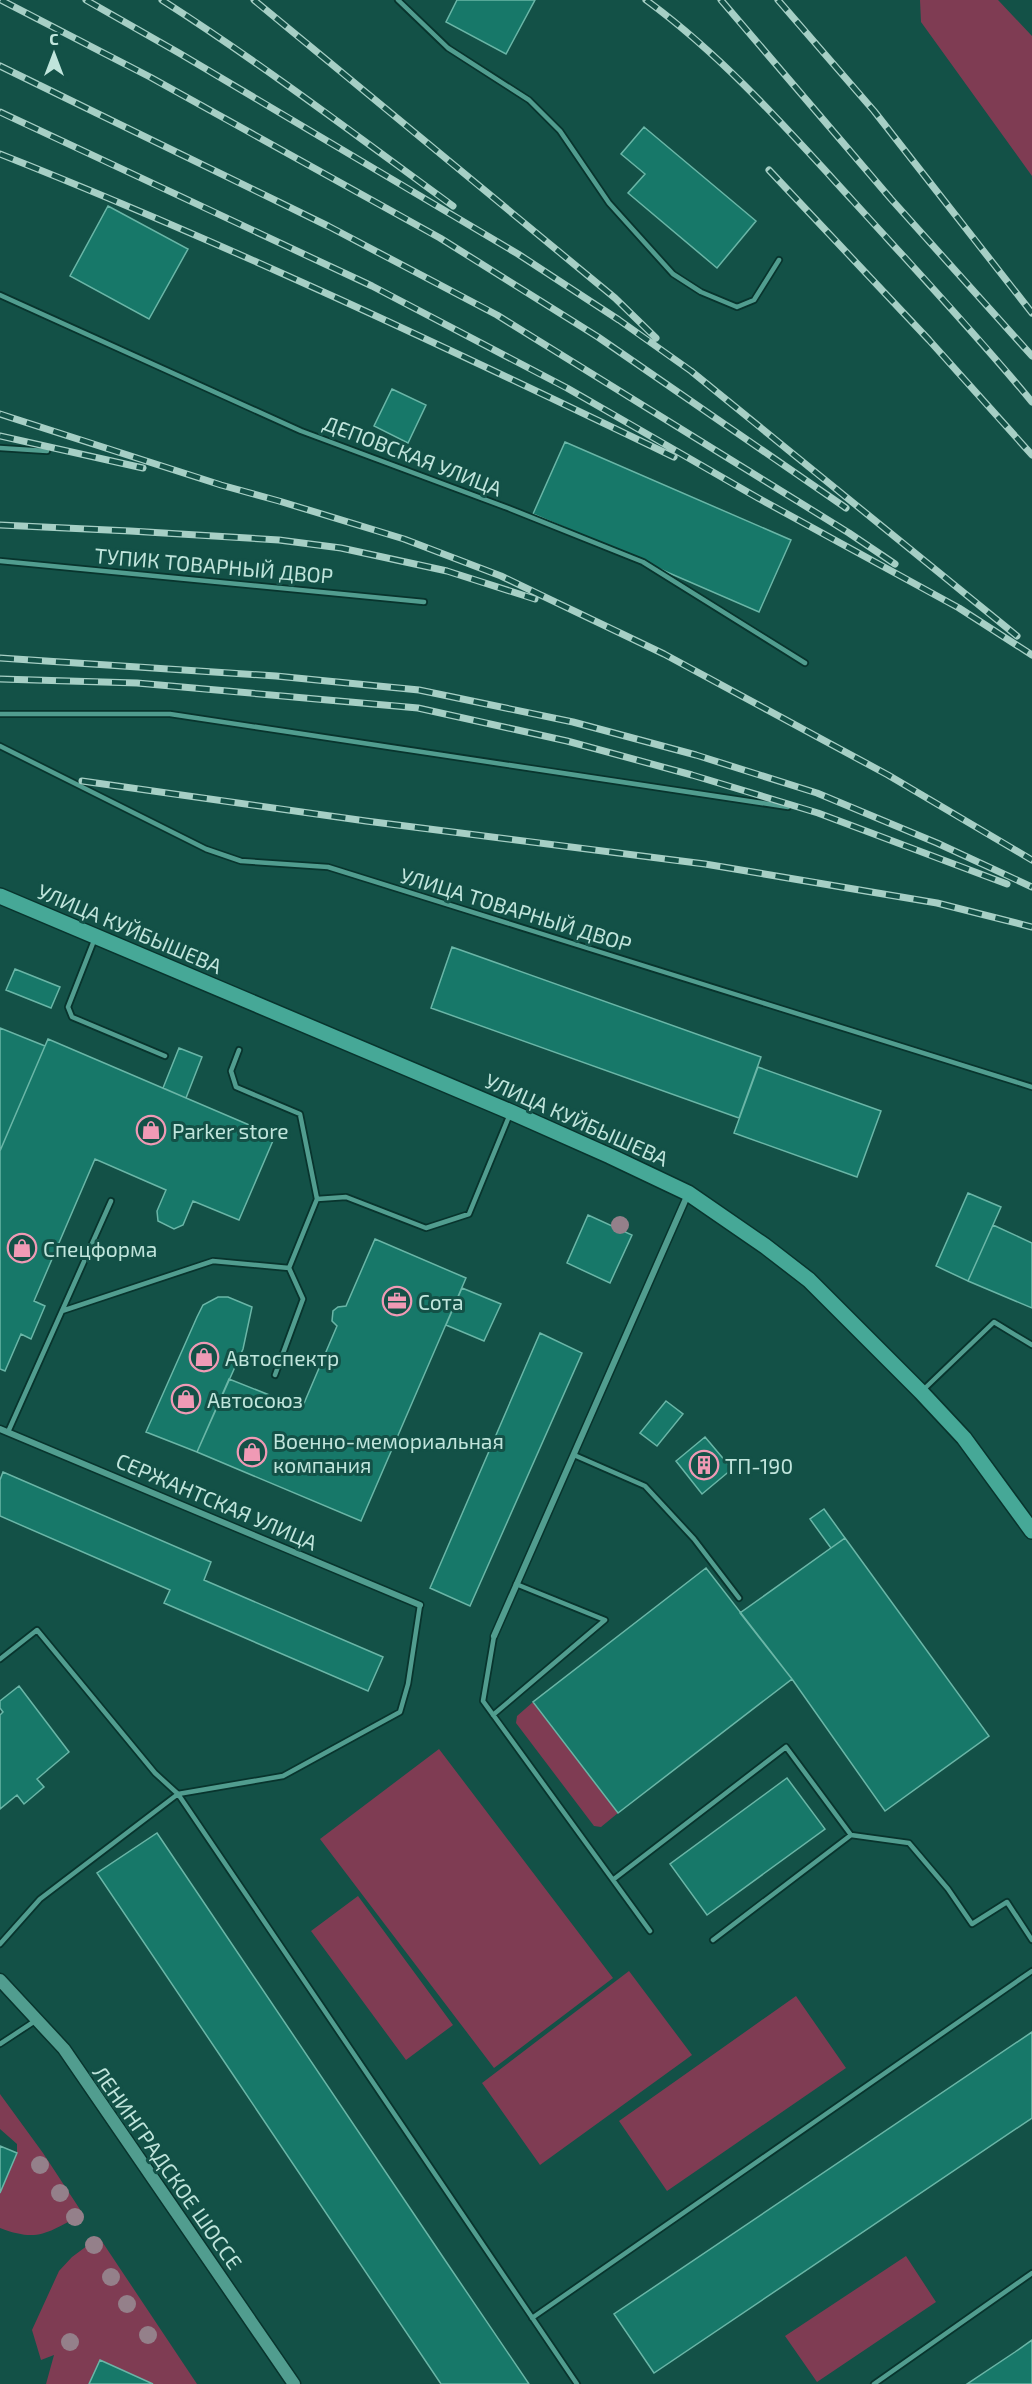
<svg xmlns="http://www.w3.org/2000/svg" width="1032" height="2384" viewBox="0 0 1032 2384" font-family="'Exo 2',sans-serif">
	<style>
		.green { fill: #7f3c53 }
		.building { fill: #177869; stroke: #6ab6a7; stroke-width: 1.5 }
		.lines { fill: none; stroke-linecap: round; stroke-linejoin: round }
		.service-casing { stroke: #08342d; stroke-width: 8 }
		.minor-casing { stroke: #08342d; stroke-width: 9 }
		.secondary-casing { stroke: #08342d; stroke-width: 15 }
		.primary-casing { stroke: #08342d; stroke-width: 18 }
		.service { stroke: #519d8f; stroke-width: 4.5 }
		.minor { stroke: #519d8f; stroke-width: 6 }
		.secondary { stroke: #519d8f; stroke-width: 12 }
		.primary { stroke: #46a897; stroke-width: 15 }
		.rail-casing { stroke: #a6cfc5; stroke-width: 7 }
		.rail { stroke: #135147; stroke-width: 4.5; stroke-dasharray: 14; stroke-linecap: butt }
		.tree { fill: #94808a }
		.labels { text-anchor: middle; dominant-baseline: central; stroke-width: 6; stroke-linejoin: round; paint-order: stroke }
		.street-label { font-size: 21px; fill: #c0e5dc; stroke: #135147 }
		.poi-label { font-size: 21px; fill: #c0e5dc; stroke: #135147; text-anchor: start }
	</style>
	<rect width="100%" height="100%" fill="#135147"/>
	<path class="green" d="M920 0H998L1032 36V176L921 22Z
		M533 1702 618 1813 601 1827 594 1826 516 1723 517 1716Z
		M439 1749 613 1978 494 2068 320 1839Z
		M358 1896 453 2025 406 2060 311 1931Z
		M629 1971 692 2055 540 2165 482 2083Z
		M796 1996 846 2068 667 2191 619 2121Z
		M0 2094 43 2153 83 2214C48 2232 39 2243 0 2228V2193L17 2153V2144L0 2129Z
		M99 2237 197 2384H153L100 2361 89 2384H46L54 2355 41 2360 32 2330 59 2271 72 2257Z
		M906 2256 936 2302 817 2382 785 2336Z"/>
	<path class="building" d="M457 0H535L506 54 446 22Z
		M644 127 756 221 717 268 628 193 645 174 621 154Z
		M108 206 188 249 149 319 70 276Z
		M392 389 426 405 408 443 374 426Z
		M565 442 791 540 759 612 533 514Z
		M452 947 761 1057 739 1118 431 1008Z
		M15 969 60 987 51 1008 6 990Z
		M0 1028 45 1046 0 1151Z
		M48 1039 275 1136 239 1220 193 1201 183 1225 174 1229 158 1221 157 1211 166 1190 95 1159 34 1301 45 1306 31 1339 21 1334 5 1371 0 1369V1151Z
		M179 1048 202 1057 186 1098 163 1088Z
		M758 1067 881 1111 857 1177 734 1133Z
		M968 1193 1001 1207 968 1281 936 1266Z
		M588 1215 632 1235 610 1283 567 1263Z
		M993 1225 1032 1243V1308L968 1281Z
		M375 1239 466 1278 361 1521 197 1452 229 1379 302 1408 337 1326 332 1321 333 1311 338 1307 346 1306Z
		M462 1288 501 1304 484 1341 446 1325Z
		M218 1297H228L252 1307 243 1349 197 1452 146 1432 197 1317 203 1305Z
		M540 1333 582 1353 470 1606 430 1588Z
		M666 1401 683 1414 657 1446 640 1433Z
		M705 1437 732 1469 702 1494 676 1461Z
		M3 1472 211 1562 204 1580 383 1657 368 1691 164 1603 170 1590 0 1516V1480Z
		M824 1509 845 1538 831 1548 810 1519Z
		M845 1538 989 1736 885 1811 792 1679 740 1613Z
		M706 1568 792 1679 618 1813 533 1702Z
		M19 1686 69 1752 37 1779 44 1787 24 1804 17 1795 0 1809V1715L3 1712 0 1708V1701Z
		M787 1778 825 1829 707 1915 670 1864Z
		M157 1833 451 2269 529 2384H441L236 2079 97 1873Z
		M1032 2032V2118L654 2373 614 2314Z
		M0 2146 17 2153 0 2193Z
		M1032 2340V2384H967L1015 2352Z
		M100 2360 153 2384H89Z"/>
	<g class="lines">
		<g class="service-casing">
			<path id="service" d="M398 0 448 48 529 100 560 131 609 203 673 274 701 292 737 307 754 300 779 260
				M0 295 301 431 508 508 643 562 805 663
				M0 448 47 451
				M0 561 424 602
				M0 714H170L788 807
				M0 746 206 849 241 861 328 867 1032 1087
				M95 938 68 1007 72 1017 165 1056
				M239 1050 231 1071 236 1087 300 1114 317 1199
				M62 1311 213 1261 289 1268
				M275 1375 303 1299 289 1268 317 1199 346 1197 426 1228 469 1214 510 1114
				M922 1391 994 1322 1032 1345
				M8 1432 111 1201
				M574 1455 645 1486 694 1539 739 1598
				M494 1636 483 1701 650 1931
				M0 1659 37 1630 155 1773 178 1794 577 2384
				M493 1715 605 1620 516 1584
				M614 1879 786 1747 851 1835
				M713 1940 851 1835 909 1843 948 1889 972 1924 1007 1902 1032 1940
				M0 1944 40 1899 178 1794 283 1776 400 1712 408 1684 420 1605
				M0 2044 35 2021
				M532 2318 1032 1971
				M874 2384 1032 2273"/>
		</g>
		<g class="minor-casing">
			<path id="minor" d="M0 1429 420 1605
				M494 1636 688 1194"/>
		</g>
		<g class="secondary-casing">
			<path id="secondary" d="M0 1980 64 2049 294 2384"/>
		</g>
		<g class="primary-casing">
			<path id="primary" d="M0 896 511 1112 610 1156 688 1193 765 1246 809 1280 921 1392 964 1438 1032 1531"/>
		</g>
		<use href="#service" class="service"/>
		<use href="#minor" class="minor"/>
		<use href="#secondary" class="secondary"/>
		<use href="#primary" class="primary"/>
		<g class="rail-casing">
			<path id="rail" d="M1 0 150 77 440 238 598 337 846 508
				M86 0 179 53 518 254 619 320 691 371 1017 636
				M162 0C262 64 357 136 453 206
				M254 0 615 298 656 338
				M646 0C724 57 789 131 854 202 914 268 975 333 1032 402
				M721 0 891 199 1032 356
				M778 0 874 111 1032 313
				M0 66 328 226 497 315 849 533 895 564
				M0 112 372 286 567 388 758 498 959 608 1032 655
				M0 154C230 245 452 350 674 457
				M769 170 929 340 1032 455
				M0 414 221 485 279 501 404 539 501 576 664 654 888 775 1032 860
				M0 436 143 468
				M0 525 130 531 279 540 341 548 447 571 535 599
				M0 658 276 676 419 690 573 722 696 755 817 793 937 843 1032 887
				M0 679 137 683 418 708 567 741 692 775 818 813 1007 884
				M82 781 366 821 705 864 937 903 1032 927"/>
		</g>
		<use href="#rail" class="rail"/>
	</g>
	<g class="tree">
		<circle cx="620" cy="1225" r="9"/>
		<circle cx="40" cy="2165" r="9"/>
		<circle cx="60" cy="2193" r="9"/>
		<circle cx="75" cy="2217" r="9"/>
		<circle cx="94" cy="2245" r="9"/>
		<circle cx="111" cy="2277" r="9"/>
		<circle cx="127" cy="2304" r="9"/>
		<circle cx="148" cy="2335" r="9"/>
		<circle cx="70" cy="2342" r="9"/>
	</g>
	<defs>
		<g id="shop-ring" transform="scale(1.5)"><circle r="9.5" fill="#135147" stroke="#f09ab5" stroke-width="1.5"/><path d="M-5-2.5h2.3a2.7 3.5 0 0 1 5.4 0H5L5.5 6h-11ZM-1.5-2.5h3a1.5 2.3 0 0 0-3 0Z" fill="#f09ab5"/></g>
		<g id="office-ring" transform="scale(1.5)"><circle r="9.5" fill="#135147" stroke="#f09ab5" stroke-width="1.5"/><path d="M-6-3h4V-5.5h4V-3h4V5H-6ZM-1-4.5V-3h2v-1.5ZM-6 0V1H6V0Z" fill="#f09ab5"/></g>
		<g id="building-ring" transform="scale(1.5)"><circle r="9.5" fill="#135147" stroke="#f09ab5" stroke-width="1.5"/><path d="M-4-6H4V6H1V3H-1V6H-4ZM-2.5-4.3h1.7v1.8h-1.7ZM.8-4.3h1.7v1.8H.8ZM-2.5-1h1.7V.8h-1.7ZM.8-1h1.7V.8H.8Z" fill="#f09ab5"/></g>
	</defs>
	<g fill-rule="evenodd">
		<use href="#shop-ring" x="151" y="1130"/>
		<use href="#shop-ring" x="22" y="1248"/>
		<use href="#office-ring" x="397" y="1301"/>
		<use href="#shop-ring" x="204" y="1357"/>
		<use href="#shop-ring" x="186" y="1399"/>
		<use href="#shop-ring" x="252" y="1452"/>
		<use href="#building-ring" x="704" y="1465"/>
	</g>
	<g class="labels">
		<g class="street-label">
			<text transform="translate(413 455) rotate(21)">ДЕПОВСКАЯ УЛИЦА</text>
			<text transform="translate(214 565) rotate(5)">ТУПИК ТОВАРНЫЙ ДВОР</text>
			<text transform="translate(516 909) rotate(17)">УЛИЦА ТОВАРНЫЙ ДВОР</text>
			<text transform="translate(130 928) rotate(23)">УЛИЦА КУЙБЫШЕВА</text>
			<text transform="translate(577 1119) rotate(24)">УЛИЦА КУЙБЫШЕВА</text>
			<text transform="translate(217 1501) rotate(23)">СЕРЖАНТСКАЯ УЛИЦА</text>
			<text transform="translate(168 2167) rotate(55)">ЛЕНИНГРАДСКОЕ ШОССЕ</text>
		</g>
		<g class="poi-label">
			<text x="172" y="1130">Parker store</text>
			<text x="43" y="1248">Спецформа</text>
			<text x="418" y="1301">Сота</text>
			<text x="225" y="1357">Автоспектр</text>
			<text x="207" y="1399">Автосоюз</text>
			<text x="273" y="1440">Военно-мемориальная<tspan x="273" dy="24">компания</tspan></text>
			<text x="725" y="1465">ТП-190</text>
		</g>
	</g>
	<g transform="translate(54 54)" stroke="#135147" stroke-width="4.5" paint-order="stroke">
	<path d="M0-4.5L10 22L0 15L-10 22Z" fill="#c0e5dc"/>
	<text y="-9" font-size="16" font-weight="bold" text-anchor="middle" fill="#c0e5dc">С</text>
	</g>
</svg>
